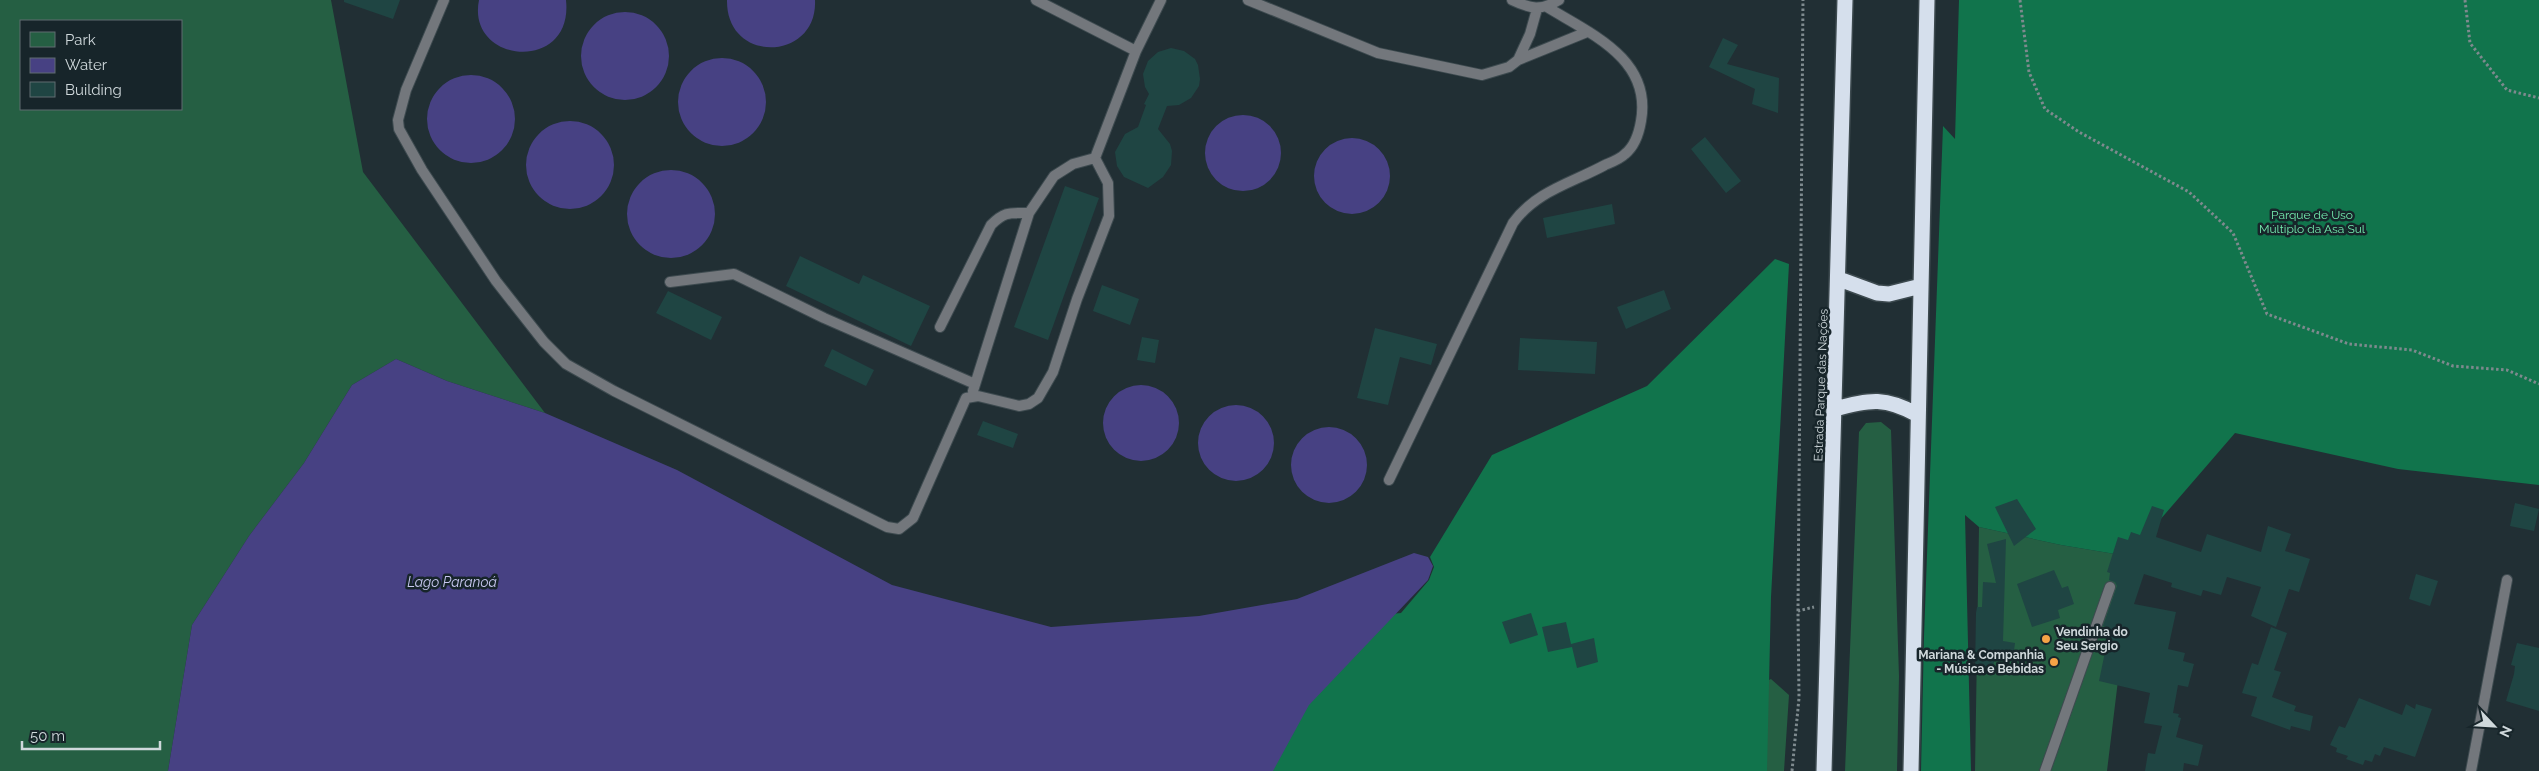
<svg xmlns="http://www.w3.org/2000/svg" width="2539" height="771" viewBox="0 0 2539 771" font-family="Raleway,sans-serif">
	<style>
		.green { fill: #255f43; fill-rule: evenodd }
		.forest { fill: #11744c }
		.water { fill: #474183 }
		.building { fill: #1f4543 }
		.lines { fill: none; stroke-linecap: round; stroke-linejoin: round }
		.lane-casing { stroke: #3d4a4f; stroke-width: 12 }
		.highway-casing { stroke: #3d4a4f; stroke-width: 18 }
		.path { stroke: #7e8a8e; stroke-width: 3; stroke-dasharray: 2.5 2.5; stroke-linecap: butt }
		.lane { stroke: #73777c; stroke-width: 10 }
		.highway { stroke: #d5dfec; stroke-width: 15 }
		.poi-dot { fill: #f5a346; stroke: #17252a; stroke-width: 2 }
		.labels { text-anchor: middle; dominant-baseline: central; stroke-width: 5; stroke-linejoin: round; paint-order: stroke }
		.park-label { font-size: 12px; fill: #75ebaf; stroke: #17252a }
		.street-label { font-size: 12px; fill: #cfd8db; stroke: #17252a }
		.poi-label { font-size: 12px; font-weight: bold; fill: #cfd8db; stroke: #17252a; text-anchor: start }
		.water-label { font-size: 14px; font-style: italic; fill: #c9c9f1; stroke: #17252a }
	</style>
	<rect width="100%" height="100%" fill="#212f34"/>
	<path class="green" d="M0 0H331L363 172 545 413 447 381 396 359 352 385 304 463 249 536 192 625 168 771H0ZM21 21H181V109H21Z
		M1881 422 1891 430 1899 676 1897 771H1845L1859 432 1866 423Z
		M1979 527 2061 545 2133 557 2107 771H1975Z
		M1771 679 1789 695 1784 771H1661L1591 762Z"/>
	<path class="forest" d="M1959 0H2539V485L2398 469 2235 433 2159 521 2133 557 2061 545 1979 527 1965 515 1971 771H1921L1924 636 1943 126 1955 139Z
		M1775 259 1789 264 1771 597 1767 771H1026L977 655 1401 613 1429 580 1434 567 1430 557 1492 455 1647 386Z"/>
	<path class="water" d="M479 0H566C574 74 466 64 479 0Z
		M727 0H815C818 61 726 65 727 0Z
		M581 56a44 44 0 1 1 88 0a44 44 0 1 1-88 0Z
		M678 102a44 44 0 1 1 88 0a44 44 0 1 1-88 0Z
		M427 119a44 44 0 1 1 88 0a44 44 0 1 1-88 0Z
		M1205 153a38 38 0 1 1 76 0a38 38 0 1 1-76 0Z
		M526 165a44 44 0 1 1 88 0a44 44 0 1 1-88 0Z
		M1314 176a38 38 0 1 1 76 0a38 38 0 1 1-76 0Z
		M627 214a44 44 0 1 1 88 0a44 44 0 1 1-88 0Z
		M396 359 447 381 545 413 677 470 892 585 1051 627 1199 616 1297 599 1414 553 1428 557 1433 566 1428 580 1309 705 1273 771H168L192 625 249 536 304 463 352 385Z
		M1103 423a38 38 0 1 1 76 0a38 38 0 1 1-76 0Z
		M1198 443a38 38 0 1 1 76 0a38 38 0 1 1-76 0Z
		M1291 465a38 38 0 1 1 76 0a38 38 0 1 1-76 0Z"/>
	<path class="building" d="M344 0H400L393 19 344 2Z
		M1723 38 1738 45 1727 64 1779 78 1778 113 1752 104 1755 89 1709 67Z
		M1171 48 1184 51 1195 59 1198 65 1200 79 1199 86 1191 98 1179 105 1167 106 1158 129 1170 144 1172 151 1171 165 1163 177 1148 188 1124 177 1117 166 1115 152 1125 134 1138 127 1146 105 1144 104 1149 94 1145 87 1143 74 1148 61 1158 52Z
		M1705 137 1741 181 1726 193 1691 149Z
		M1065 186 1099 198 1048 340 1014 327Z
		M1612 204 1615 224 1547 238 1543 218Z
		M800 256 859 284 863 275 930 306 911 346 786 286Z
		M1102 285 1139 299 1130 325 1093 311Z
		M1664 290 1671 309 1626 329 1617 307Z
		M668 291 722 317 711 340 656 313Z
		M1375 328 1437 344 1431 365 1400 357 1388 405 1357 398Z
		M1142 337 1159 340 1155 363 1137 360Z
		M1520 338 1597 342 1595 374 1518 370Z
		M832 349 874 370 866 386 824 366Z
		M983 421 1018 434 1013 448 977 435Z
		M2017 499 2036 529 2014 546 1995 507Z
		M2515 503 2539 509 2534 531 2510 526Z
		M2152 506 2164 510 2156 537 2201 552 2207 534 2261 552 2268 526 2291 534 2285 551 2310 559 2299 592 2289 589 2276 627 2251 616 2261 587 2227 577 2221 595 2203 590 2201 596 2171 587 2172 583 2144 574 2134 604 2176 612 2168 649 2185 653 2183 661 2194 664 2188 687 2178 685 2173 713 2179 714 2178 717 2181 718 2176 737 2203 745 2198 766 2184 763 2183 771H2145L2148 753 2155 754 2162 726 2144 723 2150 693 2099 681 2110 628 2103 626 2117 586 2115 582 2109 580 2110 573 2107 572 2118 537 2128 540 2131 532 2140 535Z
		M2006 539 2003 641 2015 643 2013 658 1995 655 1992 675 1975 672 1976 613 1977 607H1982L1983 582 1996 583 1987 544Z
		M2054 570 2062 588 2068 586 2074 604 2058 610 2060 618 2032 627 2017 584Z
		M2416 574 2438 581 2430 606 2409 599Z
		M1531 613 1538 635 1510 644 1502 622Z
		M1566 622 1571 644 1594 638 1598 662 1577 668 1572 647 1548 652 1542 627Z
		M2271 627 2287 633 2274 670 2281 672 2272 697 2296 706 2294 711 2313 716 2310 731 2291 726 2290 730 2251 716 2257 697 2242 693 2252 663 2258 665Z
		M2517 643 2539 648V711L2506 701 2514 674 2515 666 2511 665Z
		M2359 698 2402 715 2406 704 2415 709 2416 704 2432 709 2415 757 2384 747 2380 756 2375 754 2372 762 2365 760 2363 765 2346 759 2348 756 2336 752 2337 748 2330 745 2339 726 2345 728Z"/>
	<g class="lines">
		<g class="lane-casing">
			<path id="lane" d="M444 0 406 90 398 120 399 129 422 170 496 281 544 342 566 364 614 391 887 527 899 529 913 518 966 398 978 396 1019 406 1029 404 1038 398 1053 372 1077 299 1109 216 1108 183 1095 158 1136 51 1161 0
				M1036 0 1136 51
				M1248 0 1378 53 1482 75 1509 67 1518 60 1530 34 1537 9
				M1512 0C1531 9 1541 11 1559 0
				M1518 60 1587 32
				M670 282 734 274 824 318 975 384
				M940 327 991 225C1005 211 1010 213 1029 213
				M973 391 1029 213 1054 176 1073 164 1095 158
				M1389 480 1513 223C1536 191 1572 183 1605 165 1612 162 1620 159 1625 154 1635 146 1639 133 1641 121 1652 59 1591 34 1547 7
				M2045 771 2110 587
				M2471 771 2507 580"/>
		</g>
		<g class="highway-casing">
			<path id="highway" d="M1839 279 1877 293 1889 294 1921 286
				M1835 409C1870 399 1886 397 1918 415
				M1824 771 1845 0
				M1911 771 1927 0"/>
		</g>
		<path class="path" d="M2020 0 2029 72 2045 109 2079 132 2189 192 2233 233 2267 314 2349 344 2412 350 2453 366 2507 370 2539 384
			M2465 0 2470 43 2507 90 2539 98
			M1798 611 1803 0
			M1792 771 1799 698 1798 611 1814 607"/>
		<use href="#lane" class="lane"/>
		<use href="#highway" class="highway"/>
	</g>
	<g class="poi-dot">
		<circle cx="2046" cy="639" r="5"/>
		<circle cx="2054" cy="662" r="5"/>
	</g>
	<g class="labels">
		<g class="park-label">
			<text x="2312" y="215">Parque de Uso<tspan x="2312" dy="14">Múltiplo da Asa Sul</tspan></text>
		</g>
		<g class="street-label">
			<text transform="translate(1821 385) rotate(-88)">Estrada Parque das Nações</text>
		</g>
		<g class="poi-label">
			<text x="2056" y="632">Vendinha do<tspan x="2056" dy="14">Seu Sergio</tspan></text>
			<text x="2044" y="655" text-anchor="end">Mariana &amp; Companhia<tspan x="2044" dy="14">- Música e Bebidas</tspan></text>
		</g>
		<g class="water-label">
			<text x="452" y="582">Lago Paranoá</text>
		</g>
	</g>
	<rect x="20" y="20" width="162" height="90" fill="#17252a" stroke="#616d71"/>
	<rect x="30" y="32" width="25" height="15" fill="#255f43" stroke="#616d71"/>
	<text x="65" y="45" font-size="15" fill="#cfd8db">Park</text>
	<rect x="30" y="58" width="25" height="15" fill="#474183" stroke="#616d71"/>
	<text x="65" y="70" font-size="15" fill="#cfd8db">Water</text>
	<rect x="30" y="82" width="25" height="15" fill="#1f4543" stroke="#616d71"/>
	<text x="65" y="95" font-size="15" fill="#cfd8db">Building</text>
	<g transform="translate(2494 726) rotate(115)" stroke="#17252a" stroke-width="4" paint-order="stroke">
	<path d="M0-4L9 19L0 12L-9 19Z" fill="#cfd8db"/>
	<text y="-8" font-size="14" font-weight="bold" text-anchor="middle" fill="#cfd8db">N</text>
	</g>
	<path d="M22 741v8h138v-8" fill="none" stroke="#cfd8db" stroke-width="2.5"/>
	<text x="30" y="741" font-size="15" fill="#cfd8db" stroke="#17252a" stroke-width="4" paint-order="stroke">50 m</text>
</svg>
